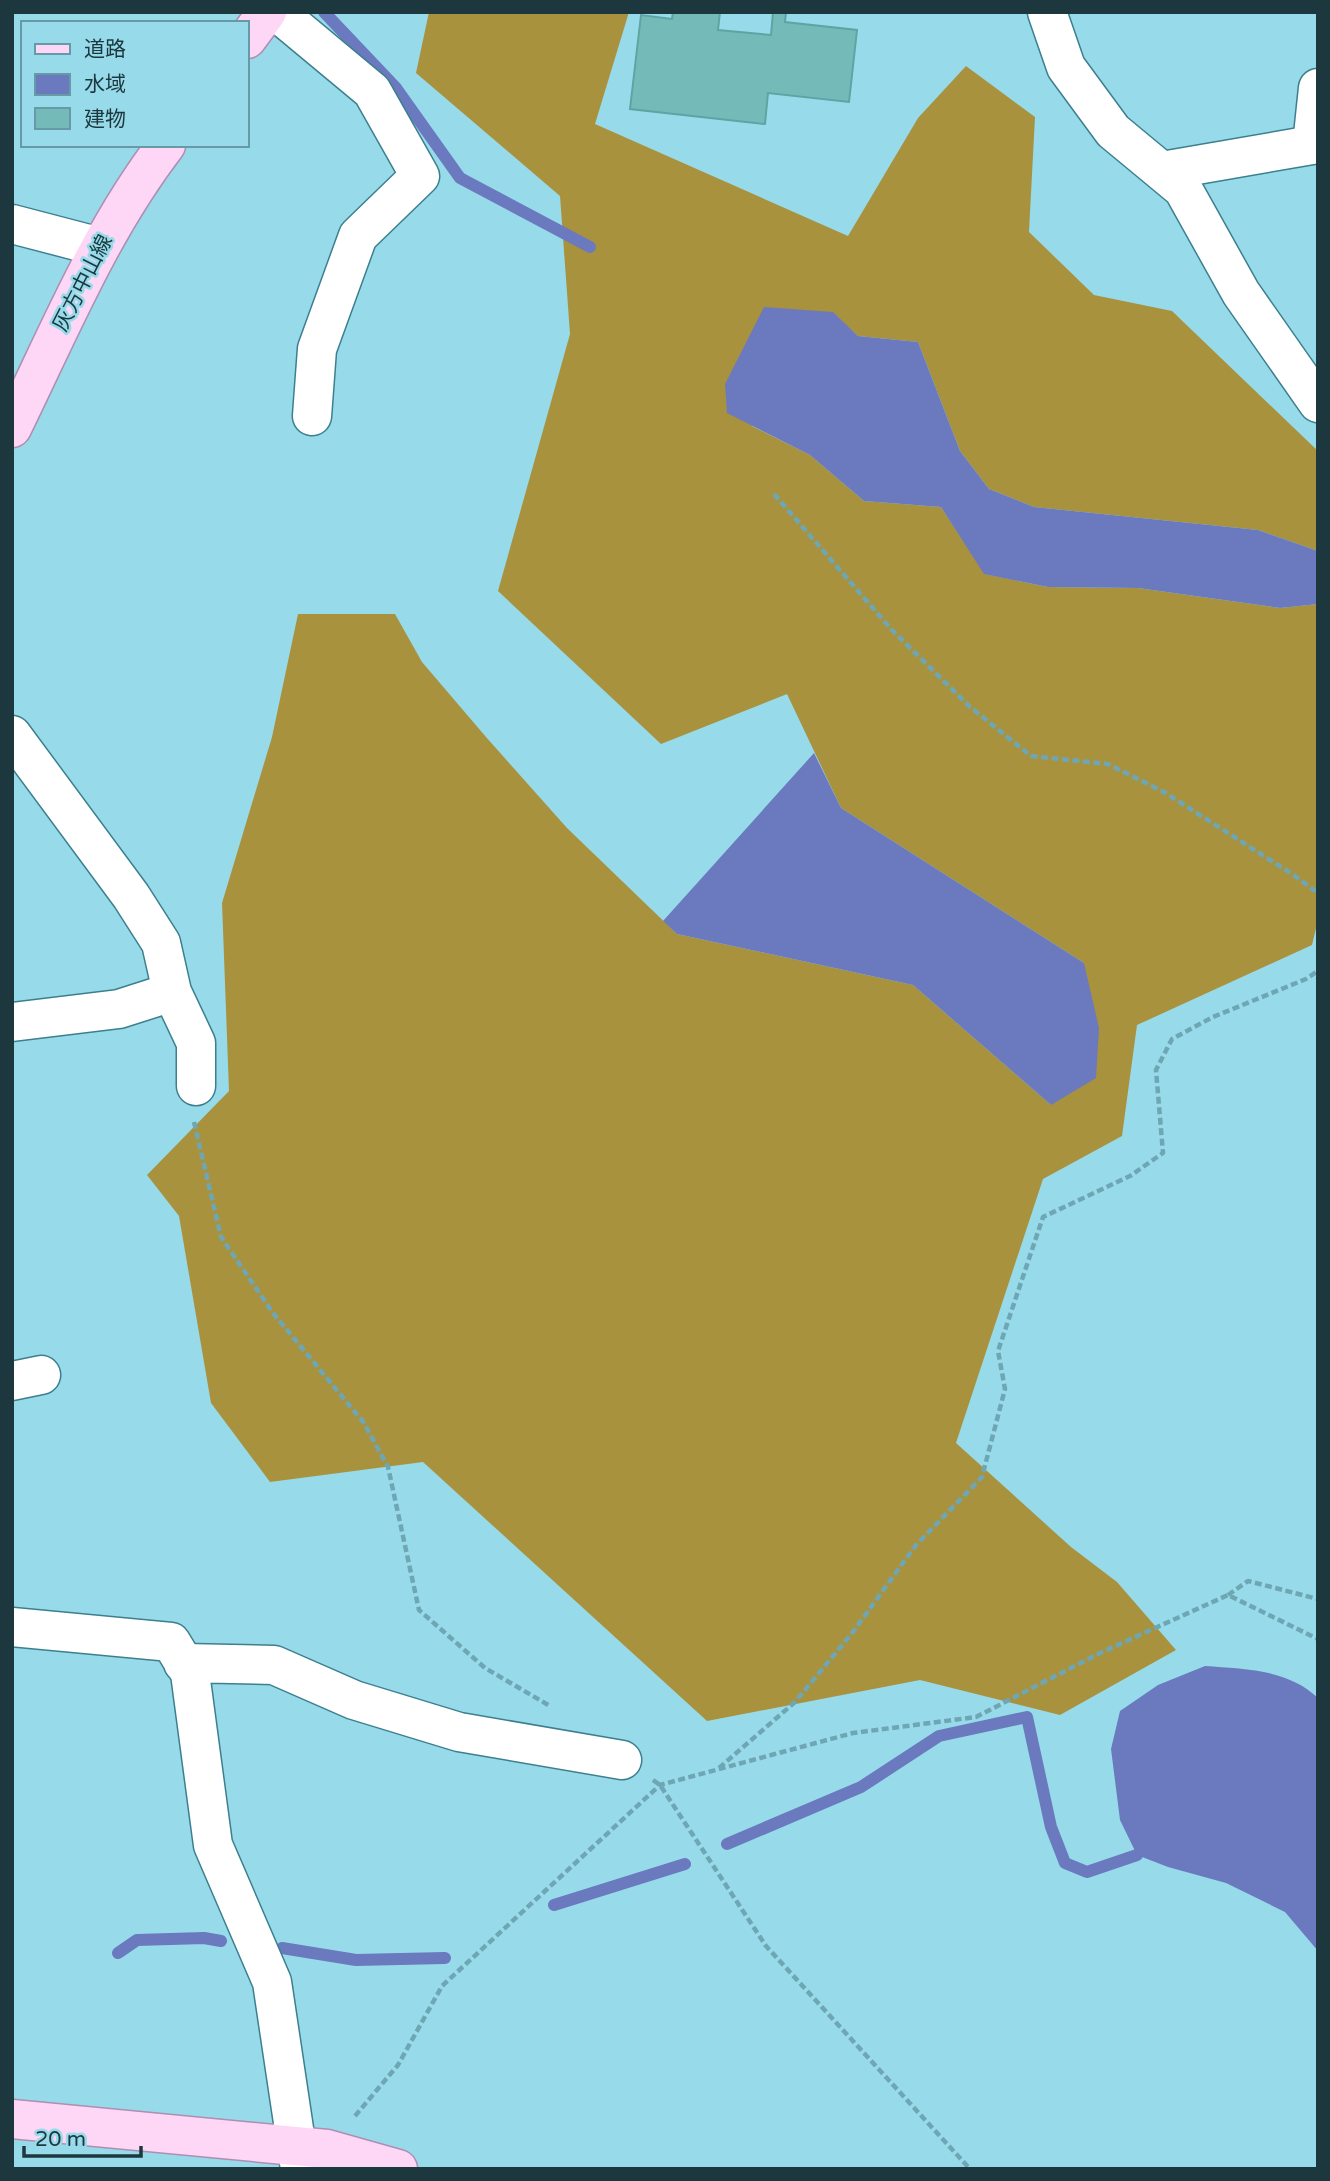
<svg xmlns="http://www.w3.org/2000/svg" width="1330" height="2181" viewBox="0 0 1330 2181" font-family="'Varela Round','Noto Sans JP',sans-serif">
	<style>
		.forest { fill: #a9923e }
		.water { fill: #6b79be }
		.lines { fill: none; stroke-linecap: round; stroke-linejoin: round }
		.stream { stroke: #6b79be; stroke-width: 12 }
		.building { fill: #74bab9; stroke: #5ea4a3; stroke-width: 2 }
		.minor-casing { stroke: #3c7f8e; stroke-width: 41 }
		.major-casing { stroke: #ae8eb1; stroke-width: 41 }
		.path { stroke: #6fa6b3; stroke-width: 4.5; stroke-dasharray: 7 3.5; stroke-linecap: butt }
		.minor { stroke: #fff; stroke-width: 38 }
		.major { stroke: #fdd7f5; stroke-width: 38 }
		.labels { text-anchor: middle; dominant-baseline: central; stroke-width: 5; stroke-linejoin: round; paint-order: stroke }
		.street-label { font-size: 21px; fill: #1c383e; stroke: #97dbeb }
	</style>
	<rect width="100%" height="100%" fill="#97dbeb"/>
	<path class="forest" d="M429 12H629L595 124 848 236 918 118 966 66 1035 117 1029 232 1094 295 1172 311 1318 451V551L1258 530 1034 507 989 489 960 451 918 342 858 336 832 312 752 426 810 455 864 501 941 507 985 574 1048 587 1138 588 1280 608 1318 604V920L1312 945 1137 1025 1122 1136 1043 1179 956 1443 1071 1547 1117 1582 1176 1650 1060 1715 920 1680 707 1721 423 1462 270 1482 211 1403 179 1216 147 1175 229 1091 222 903 272 737 298 614H395L422 662 486 737 567 828 677 934 913 985 1051 1105 1084 963 841 808 787 694 661 744 498 591 570 334 560 196 416 73Z"/>
	<path class="water" d="M764 307 833 312 858 336 918 342 960 451 989 489 1034 507 1258 530 1318 551V604L1280 608 1138 588 1048 587 984 574 941 507 864 501 810 455 727 413 725 384Z
		M814 753 841 808 1084 963 1099 1028 1096 1078 1051 1105 913 985 677 934 663 921Z
		M1205 1666C1244 1669 1288 1669 1318 1698V1951L1285 1912 1226 1883 1168 1867 1137 1855 1120 1820 1111 1749 1120 1711 1158 1685Z"/>
	<g class="lines">
		<path class="stream" d="M324 12 396 88 460 178 590 247
			M727 1844 861 1787 939 1736 1027 1717 1051 1827 1065 1863 1087 1872 1137 1855
			M554 1905 685 1864
			M282 1948 356 1960 445 1958
			M118 1953 137 1940 204 1938 221 1941"/>
	</g>
	<path class="building" d="M673 12H720L718 30 771 35 773 12H786L785 22 857 30 849 102 768 93 765 124 630 109 641 15 672 19Z"/>
	<g class="lines">
		<g class="minor-casing">
			<path id="minor" d="M277 12 372 91 420 176 358 236 317 349 312 416
				M1047 12 1066 67 1113 131 1183 189 1241 293 1318 403
				M1162 171 1312 145 1318 88
				M12 224 100 247
				M12 735 131 896 161 943 172 992 196 1043V1086
				M12 1022 119 1009 172 992
				M12 1381 41 1375
				M12 1627 171 1642 190 1673 213 1845 272 1982 300 2169
				M183 1663 274 1665 354 1700 459 1732 622 1760"/>
		</g>
		<g class="major-casing">
			<path id="major" d="M247 39 267 12
				M12 428C59 332 100 231 166 145
				M12 2119 327 2149 398 2169"/>
		</g>
		<path class="path" d="M774 494 891 629 969 706 1031 756 1108 764 1164 792 1292 874 1318 893
			M194 1122 221 1237 273 1313 364 1423 388 1467 419 1610 485 1668 550 1706
			M1228 1595 1248 1581 1318 1599
			M719 1768 795 1702 853 1632 916 1545 982 1477 1005 1389 998 1351 1043 1217 1130 1176 1163 1153 1156 1070 1172 1039 1213 1017 1306 979 1318 971
			M653 1780 660 1785 766 1946 970 2169
			M355 2116 398 2065 442 1986 660 1785 853 1733 976 1717 1100 1653 1228 1595 1318 1639"/>
		<use href="#minor" class="minor"/>
		<use href="#major" class="major"/>
	</g>
	<g class="labels">
		<g class="street-label">
			<text transform="translate(83 283) rotate(-63)">灰方中山線</text>
		</g>
	</g>
	<rect width="1330" height="2181" fill="none" stroke="#1c383e" stroke-width="28"/>
	<rect x="21" y="21" width="228" height="126" fill="#97dbeb" stroke="#669aa6" stroke-width="2"/>
	<rect x="35" y="44" width="35" height="10" fill="#fdd7f5" stroke="#669aa6" stroke-width="2"/>
	<text x="84" y="56" font-size="21" fill="#1c383e">道路</text>
	<rect x="35" y="74" width="35" height="21" fill="#6b79be" stroke="#669aa6" stroke-width="2"/>
	<text x="84" y="91" font-size="21" fill="#1c383e">水域</text>
	<rect x="35" y="108" width="35" height="21" fill="#74bab9" stroke="#669aa6" stroke-width="2"/>
	<text x="84" y="126" font-size="21" fill="#1c383e">建物</text>
	<path d="M24 2146v10h117v-10" fill="none" stroke="#1c383e" stroke-width="3.5"/>
	<text x="35" y="2146" font-size="21" fill="#1c383e" stroke="#97dbeb" stroke-width="5" paint-order="stroke">20 m</text>
</svg>
